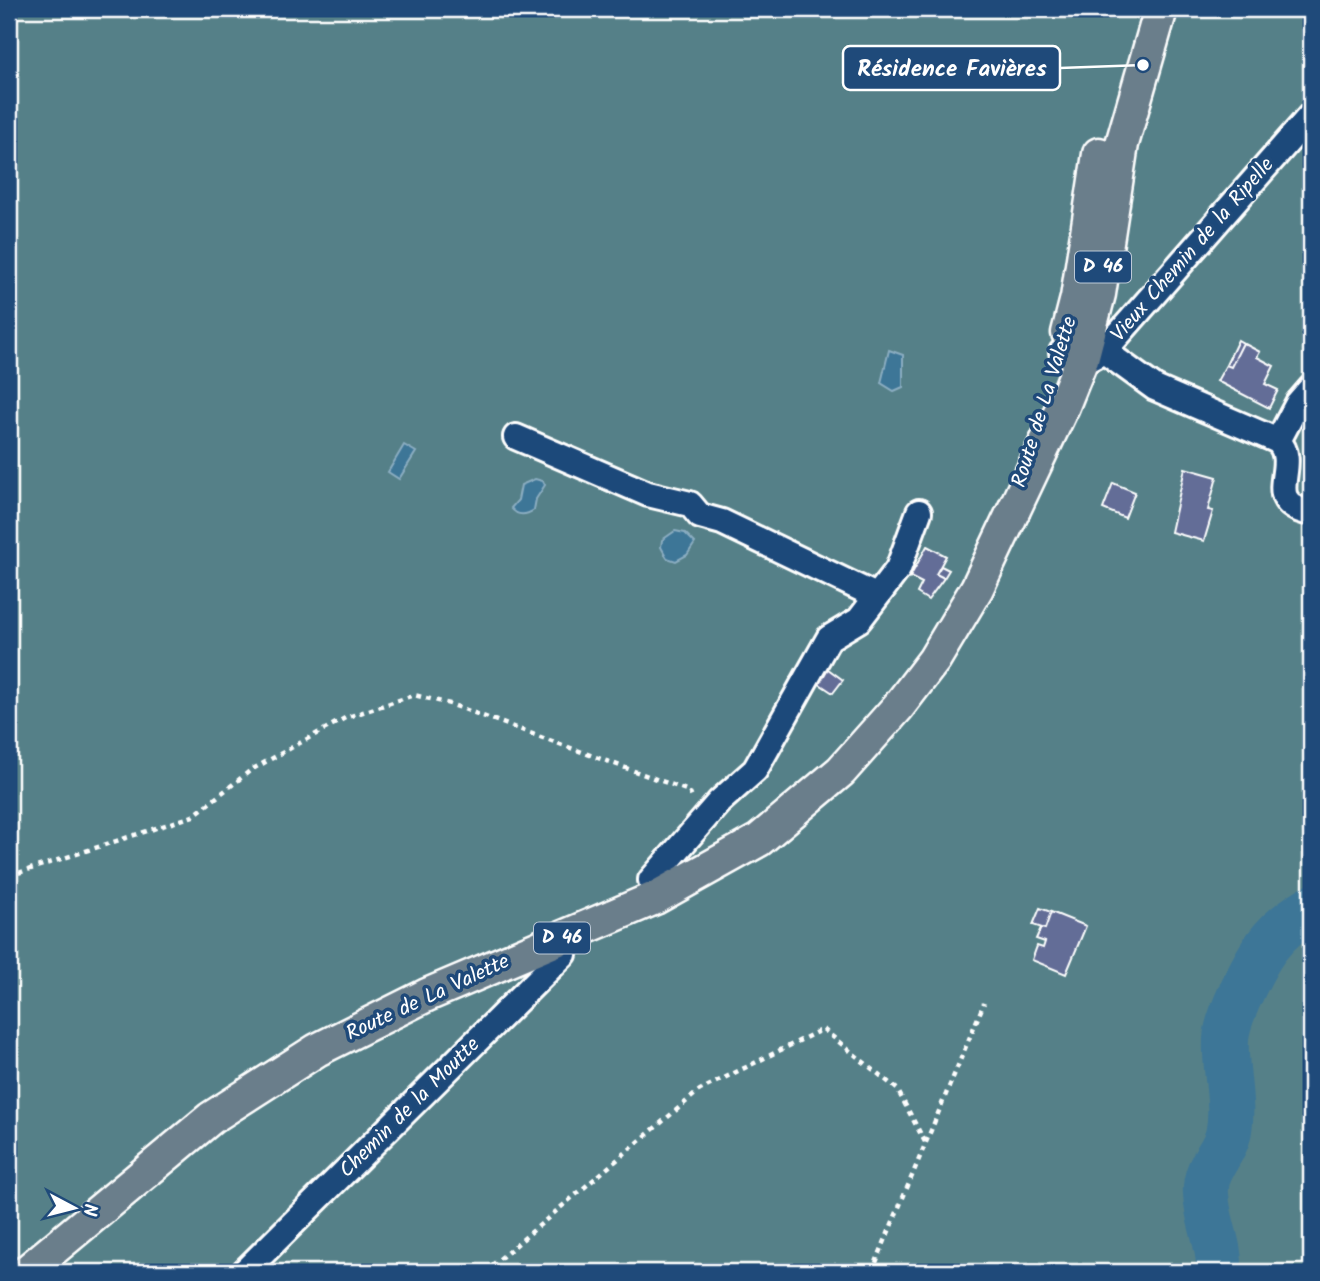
<svg xmlns="http://www.w3.org/2000/svg" width="1320" height="1281" viewBox="0 0 1320 1281" font-family="Kalam,sans-serif">
	<style>
		.green { fill: #558088; stroke: #aac0c4; stroke-width: 2 }
		.water { fill: #3e7697; stroke: #8badc1; stroke-width: 2 }
		.lines { fill: none; stroke-linecap: round; stroke-linejoin: round }
		.river { stroke: #3e7697; stroke-width: 46 }
		.building { fill: #636d97; stroke: #fff; stroke-width: 2 }
		.minor-casing { stroke: #fff; stroke-width: 30 }
		.major-casing { stroke: #fff; stroke-width: 37 }
		.path { stroke: #fff; stroke-width: 4.5; stroke-dasharray: 5 5; stroke-linecap: butt }
		.minor { stroke: #1f4a7a; stroke-width: 24 }
		.major { stroke: #6b7e8b; stroke-width: 32 }
		.labels { text-anchor: middle; dominant-baseline: central; stroke-width: 7; stroke-linejoin: round; paint-order: stroke }
		.shield { fill: #1f4a7a; stroke: #bcc9d7; stroke-width: 2 }
		.shield-label { font-size: 19px; font-weight: bold; fill: #fff }
		.street-label { font-size: 21px; fill: #fff; stroke: #1f4a7a }
		.leader { fill: none; stroke: #fff; stroke-width: 2.5 }
		.callout-dot { fill: #fff; stroke: #1f4a7a; stroke-width: 2.5 }
		.callout { fill: #1f4a7a; stroke: #fff; stroke-width: 2.5 }
		.callout-label { font-size: 23px; text-anchor: middle; font-weight: bold; fill: #fff }
	</style>
	<rect width="100%" height="100%" fill="#1f4a7a"/>
	<filter id="ink" filterUnits="userSpaceOnUse"><feTurbulence type="fractalNoise" baseFrequency=".0143" numOctaves="2"/><feDisplacementMap in="SourceGraphic" scale="14" xChannelSelector="R" yChannelSelector="G"/><feConvolveMatrix kernelMatrix="1 2 1 2 8 2 1 2 1" color-interpolation-filters="sRGB"/></filter>
	<g filter="url(#ink)">
		<path class="green" d="M9 9H1311V1272H9Z"/>
		<path class="water" d="M889 350 903 355V387L894 391 881 383Z
			M404 445 416 452 399 479 388 472Z
			M535 479 543 481 545 485 536 499 534 510C525 516 517 516 511 508L518 500 521 485Z
			M675 531 685 533 695 543 687 555 676 561 667 558 661 547 662 540Z"/>
		<g class="lines">
			<path class="river" d="M1219 1272C1221 1246 1207 1221 1206 1194 1204 1168 1223 1155 1228 1135 1235 1104 1224 1070 1226 1039 1227 1017 1254 963 1267 946 1278 931 1296 917 1311 908"/>
		</g>
		<path class="building" d="M1238 340 1243 343 1231 367 1226 365Z
			M1243 343 1260 352 1257 357 1274 366 1265 384 1278 390 1269 408 1217 381 1226 365 1231 367Z
			M1185 468 1217 477 1208 510 1213 511 1204 541 1171 532Z
			M1113 483 1135 492 1125 518 1103 509Z
			M927 546 946 556 936 574 944 578 928 600 917 593 922 583 910 577Z
			M941 566 949 570 944 578 936 574Z
			M824 666 843 680 833 693 812 679Z
			M1040 908 1051 912 1045 929 1033 925Z
			M1051 912 1086 926 1066 974 1032 960 1037 946 1043 948 1045 942 1036 939 1041 928 1045 929Z"/>
		<g class="lines">
			<g class="minor-casing">
				<path id="minor" d="M1104 351 1155 388 1278 441C1302 466 1258 502 1311 513
					M1062 352 1089 359 1104 351 1311 115
					M516 437 648 494 690 504 700 516 722 522 876 596
					M1278 441 1298 403 1311 388
					M655 898 651 880 719 802 755 770 829 638 859 620 898 569 919 512
					M244 1272 564 954 560 939"/>
			</g>
			<g class="major-casing">
				<path id="major" d="M1068 333 1077 298 1099 154
					M26 1272 211 1118 317 1050 427 995 655 898 759 840 841 771 898 707 934 660 977 588 1063 406 1082 359 1099 294 1122 144 1161 9"/>
			</g>
			<path class="path" d="M9 876 193 816 251 770 345 718 414 695 450 704 689 791 692 798
				M484 1272 700 1090 823 1029 897 1089 926 1144
				M872 1272 984 1003"/>
			<use href="#minor" class="minor"/>
			<use href="#major" class="major"/>
		</g>
	</g>
	<g class="labels">
		<g class="shield">
			<rect x="1075" y="251.5" width="56" height="31" rx="5"/>
			<rect x="534" y="922.5" width="56" height="31" rx="5"/>
		</g>
		<g class="shield-label">
			<text x="1103" y="267">D 46</text>
			<text x="562" y="938">D 46</text>
		</g>
		<g class="street-label">
			<text transform="translate(1193 250) rotate(-49)">Vieux Chemin de la Ripelle</text>
			<text transform="translate(1045 402) rotate(-73)">Route de La Valette</text>
			<text transform="translate(428 998) rotate(-25)">Route de La Valette</text>
			<text transform="translate(410 1108) rotate(-45)">Chemin de la Moutte</text>
		</g>
	</g>
	<path class="leader" d="M1143 65L1060 68"/>
	<circle class="callout-dot" cx="1143" cy="65" r="7"/>
	<rect class="callout" x="843" y="46" width="217" height="44" rx="7"/>
	<g class="callout-label">
		<text x="952" y="76">Résidence Favières</text>
	</g>
	<rect width="1320" height="1281" fill="none" stroke="#1f4a7a" stroke-width="35"/>
	<rect x="18" y="18" width="1285" height="1246" fill="none" stroke="#fff" stroke-width="2.5" filter="url(#ink)"/>
	<g transform="translate(74 1208) rotate(97)" stroke="#1f4a7a" stroke-width="5" paint-order="stroke">
	<path d="M0-5L12 26L0 18L-12 26Z" fill="#ffffff"/>
	<text y="-10" font-size="19" font-weight="bold" text-anchor="middle" fill="#ffffff">N</text>
	</g>
</svg>
